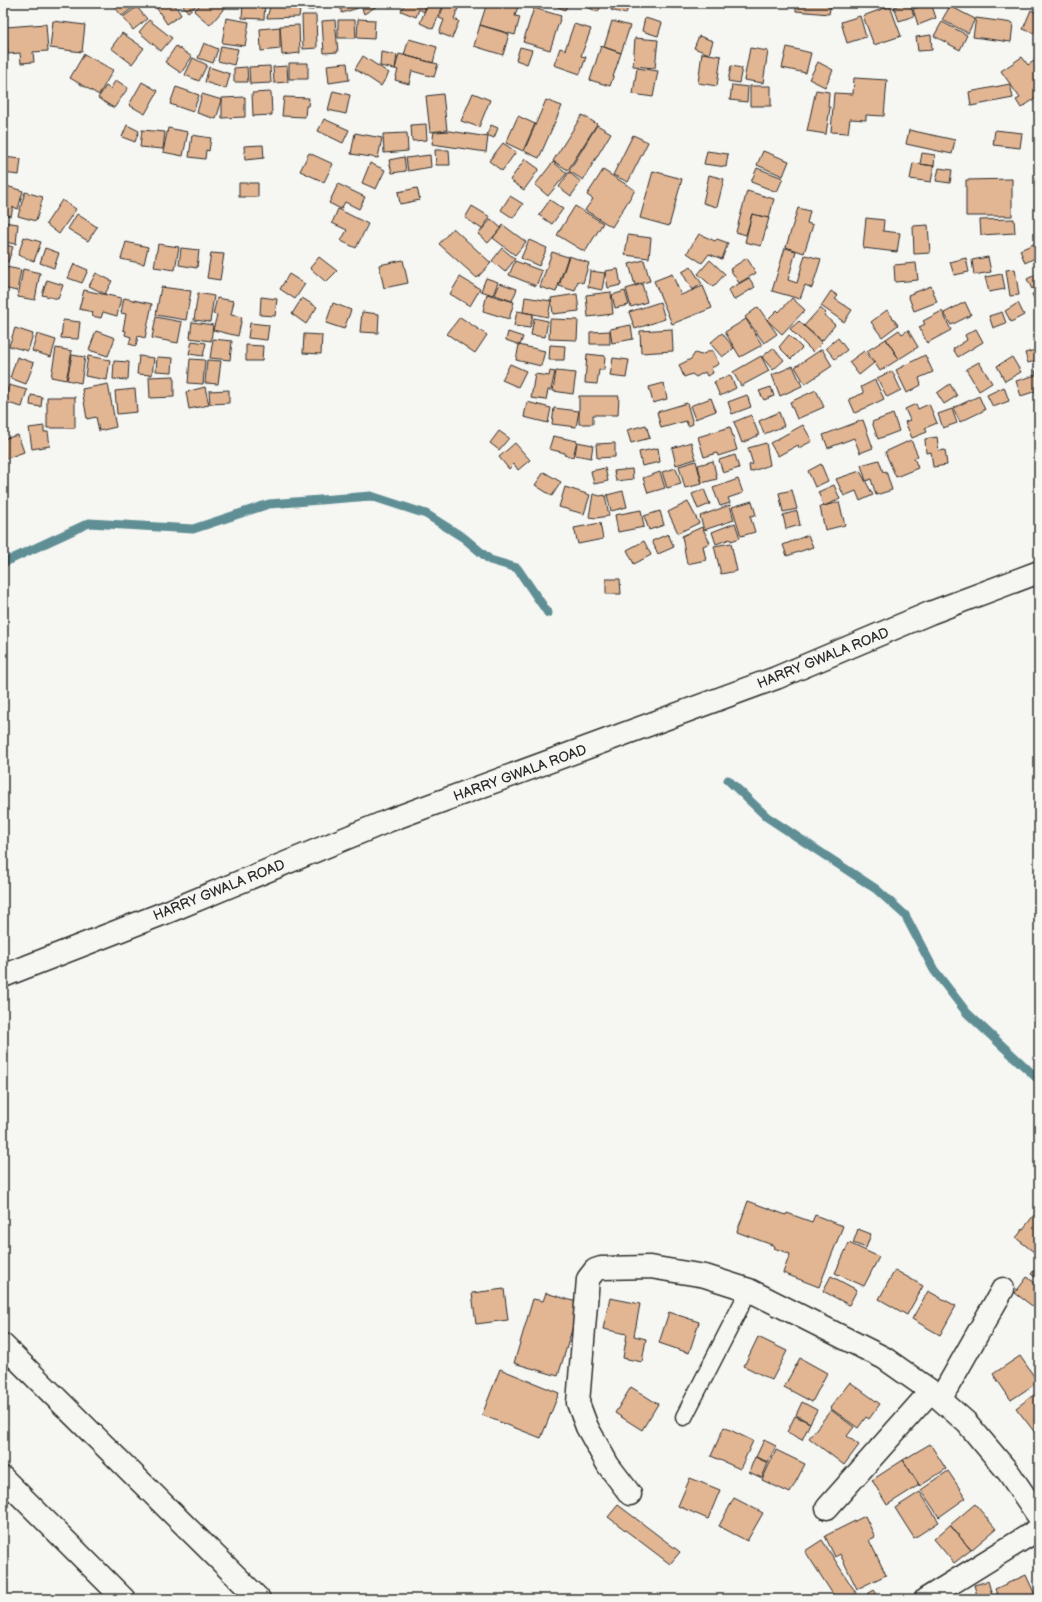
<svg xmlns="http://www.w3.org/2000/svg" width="1042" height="1602" viewBox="0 0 1042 1602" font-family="'Balsamiq Sans',sans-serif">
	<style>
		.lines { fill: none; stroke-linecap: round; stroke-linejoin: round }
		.stream { stroke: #5f8f95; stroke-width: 9 }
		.building { fill: #e2b693; stroke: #2b2b2b }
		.lane-casing { stroke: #2b2b2b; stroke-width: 19 }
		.street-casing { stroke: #2b2b2b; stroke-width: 25 }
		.secondary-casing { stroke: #2b2b2b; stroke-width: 25 }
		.highway-casing { stroke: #2b2b2b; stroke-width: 25 }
		.lane { stroke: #f6f6f2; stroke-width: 16 }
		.street { stroke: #f6f6f2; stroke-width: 22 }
		.secondary { stroke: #f6f6f2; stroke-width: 22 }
		.highway { stroke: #f6f6f2; stroke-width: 22 }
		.labels { text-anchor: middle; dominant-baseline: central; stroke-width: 3; stroke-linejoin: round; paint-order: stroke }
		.street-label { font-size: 14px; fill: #2b2b2b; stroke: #f6f6f2 }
	</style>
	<rect width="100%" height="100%" fill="#f6f6f2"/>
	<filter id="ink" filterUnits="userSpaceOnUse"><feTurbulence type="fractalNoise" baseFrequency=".025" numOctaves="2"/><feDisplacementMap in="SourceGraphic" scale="8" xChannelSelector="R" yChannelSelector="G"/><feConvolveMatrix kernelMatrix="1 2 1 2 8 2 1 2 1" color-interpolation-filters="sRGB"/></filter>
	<g filter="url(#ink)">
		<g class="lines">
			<path class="stream" d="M3 563 89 523 193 529 269 504 371 496 426 514 464 538 490 560 517 568 548 613
				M728 780 767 817 876 889 905 915 934 970 967 1013 1039 1080"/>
		</g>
		<path class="building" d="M113 3H133L135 6 122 16 112 4Z
			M156 3H174L181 15 167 24 154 4Z
			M181 3H199L188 12Z
			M202 3H229L210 25 194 11Z
			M243 3H265L264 19 242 18Z
			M271 3H313V10L300 9 299 17 267 18Z
			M339 3H356L358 8 342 13Z
			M360 3H382L364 14Z
			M405 3H427L424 12 419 9 416 17 401 11Z
			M428 3H444L433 29 420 23Z
			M445 3H460L454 19 459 21 452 38 439 33 444 20 439 18Z
			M487 3H519L515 16 520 17 515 35 480 25Z
			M550 3H568L565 10Z
			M579 3H602L598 12Z
			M613 3H629L626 14 611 10Z
			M655 3H680L679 8Z
			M796 3H831L829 14 796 11Z
			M905 3H910L914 16 899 21 894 7Z
			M931 3 936 18 918 25 913 9Z
			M890 6 901 36 874 45 863 16Z
			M950 6 975 19 968 33 942 20Z
			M137 7 147 19 133 30 123 17Z
			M534 8 561 16 550 50 523 42Z
			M1031 10 1039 14V35L1023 29Z
			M302 15H316L317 48 303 49Z
			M860 16 866 37 847 43 841 22Z
			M226 18 249 22 245 46 222 43Z
			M645 18 662 23 658 36 642 31Z
			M976 18 1013 23 1011 42 973 37Z
			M358 19 375 20 374 39 357 38Z
			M149 20 172 38 161 51 139 32Z
			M335 20 338 52 324 53 322 21Z
			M338 20H355L356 38H338Z
			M53 21 85 25 82 52 50 48Z
			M612 21 630 26 621 53 604 47Z
			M942 22 967 35 960 50 934 36Z
			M46 24 48 51 33 52 34 62 21 63 20 53 8 54 6 27Z
			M574 24 591 29 581 56 586 57 580 74 554 65 560 48 565 50Z
			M299 25 300 53 282 55 280 26Z
			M480 25 509 34 503 55 474 46Z
			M280 27V49L261 51 260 29Z
			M122 33 144 48 132 64 111 48Z
			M931 35 932 50 918 51 916 37Z
			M699 36 713 41 709 54 694 48Z
			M635 38 658 40 655 68 633 66Z
			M409 39 437 47 433 63 404 55Z
			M204 43 218 49 213 63 198 58Z
			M176 46 192 57 181 73 165 62Z
			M221 46 238 49 234 65 218 61Z
			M601 46 621 53 610 86 590 80Z
			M520 47 532 50 527 64 516 60Z
			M787 47 811 53 806 73 782 68Z
			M750 48 768 51 763 83 744 80Z
			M381 52 397 55 395 69 380 66Z
			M702 53 721 56 717 86 698 83Z
			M84 54 113 70 99 95 70 78Z
			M399 54 438 64 434 77 412 71 409 84 395 80 398 70 395 69Z
			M363 56 389 73 381 86 355 69Z
			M1022 57 1028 65 1037 59 1039 61V81L1037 82 1039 86V96L1021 108 1016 100 1020 98 1001 71Z
			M193 58 207 65 199 81 185 75Z
			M818 62 833 70 825 87 809 79Z
			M289 63H308V79H289Z
			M347 63 349 80 329 83 327 65Z
			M270 66 271 83 250 84 249 67Z
			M287 66 288 82 274 83 273 67Z
			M731 66 742 68 739 83 728 81Z
			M209 67 230 74 226 89 205 82Z
			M247 67 248 82H234V68Z
			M637 68 658 71 653 97 633 94Z
			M854 78 887 80 884 116 866 115V120L850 119 848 133 831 132 834 93 853 94Z
			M116 80 128 88 114 108 98 98 106 86 110 89Z
			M142 82 158 91 145 114 129 105Z
			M1010 84 1013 98 971 106 969 92Z
			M732 85 748 87 747 102 730 100Z
			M750 86H771V106H750Z
			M176 87 199 95 193 112 170 104Z
			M816 90 829 92 828 107H830L826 134 807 131Z
			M333 91 350 95 346 114 328 110Z
			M271 92 272 115 253 116 252 93Z
			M473 93 490 100 479 127 461 121Z
			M202 94 222 100 216 119 197 113Z
			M443 94 447 130 430 132 426 96Z
			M245 97V117L222 118V98Z
			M284 97 309 98 308 106H306L305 117 282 116Z
			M546 100 562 106 539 158 524 151Z
			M582 115 597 124 568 170 553 161Z
			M518 116 535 124 523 151 506 143Z
			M324 119 349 130 343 143 318 131Z
			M426 124 427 140 412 141 411 125Z
			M127 125 139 131 135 142 122 137Z
			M491 125 498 128 494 138 487 135Z
			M597 125 611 133 583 180 569 171Z
			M168 128 188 132 183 156 163 152Z
			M142 130 165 132 163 149 140 147Z
			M909 130 955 140 952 154 906 144Z
			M995 130 1022 133 1020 148 993 145Z
			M450 131 488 137 486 152 432 144 434 132Z
			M355 133 382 138 378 158 351 154Z
			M407 133 408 151 384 153 383 134Z
			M192 135 211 138 209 151 206 150 205 159 189 157Z
			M633 135 648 142 628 182 613 175Z
			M503 143 516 152 502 171 489 161Z
			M263 145 264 158 245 160 244 146Z
			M435 150H449L450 165H436Z
			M707 151 728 154 726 167 704 164Z
			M763 151 789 161 783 176 757 165Z
			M309 153 333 164 324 182 300 171Z
			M922 153 935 155 934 166 920 164Z
			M430 155 431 167 408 171 406 158Z
			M3 157 21 159 19 175 3 173Z
			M404 157 406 171 392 173 389 160Z
			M525 159 539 169 524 190 510 180Z
			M553 162 567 173 548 196 535 185Z
			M370 163 385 170 376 189 362 183Z
			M913 163 934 166 931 182 910 179Z
			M757 168 783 178 777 192 751 182Z
			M939 168 952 170 950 183 936 181Z
			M603 170 635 190 612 227 585 210 593 199 587 195Z
			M653 171 682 179 669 226 640 218Z
			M569 172 581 182 571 196 559 187Z
			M709 175 724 179 717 207 703 203Z
			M1012 179V216H966V180Z
			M239 183H258V197H239Z
			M338 184 365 197 359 209 345 202 341 209 329 203Z
			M3 185 23 191 18 209 13 207 11 216 3 214Z
			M417 188 420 200 400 204 398 192Z
			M1036 188H1039V206L1035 205Z
			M747 191 774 199 769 218 752 214 746 235 736 232Z
			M25 192 43 197 36 221 18 216Z
			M510 196 523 204 513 218 501 210Z
			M62 200 76 209 59 234 46 224Z
			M550 200 563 209 552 224 539 215Z
			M472 206 490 217 482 229 465 218Z
			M575 206 603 223 585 252 557 235Z
			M798 208 810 211 807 223 813 225 804 253 786 247Z
			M338 209 368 224 356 248 341 241 347 230 332 223Z
			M77 214 97 227 88 241 68 229Z
			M752 214 769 218 761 246 745 242Z
			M866 218 884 220 883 231 900 233 897 252 863 248Z
			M491 219 501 228 488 243 478 234Z
			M1014 219 1015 233 981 235 980 220Z
			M3 222 18 224 16 244 3 242Z
			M503 225 526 242 515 255 493 238Z
			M928 225 930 253 914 254 913 226Z
			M453 228 491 263 477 278 439 244Z
			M699 234 715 241 717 239 728 243 722 259 709 254 702 263 687 253Z
			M628 235 651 238 649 258 625 255Z
			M24 237 41 242 34 261 18 255Z
			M529 240 547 248 539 266 521 258Z
			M126 242 148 247 144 264 121 259Z
			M1036 243 1039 249V256L1025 263 1020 250Z
			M3 244 13 247 8 262 3 261Z
			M158 244 179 247 175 270 154 267Z
			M45 248 59 253 54 268 40 263Z
			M181 248 199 250 197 268 179 265Z
			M502 248 515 259 505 272 492 261Z
			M785 248 796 251 788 280 797 283 805 255 821 259 812 288 805 285 800 299 772 291Z
			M552 252 568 257 556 292 540 287Z
			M211 253 224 254 220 280 207 278Z
			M569 256 589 263 583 283 578 281 575 291 559 286Z
			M319 257 337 271 326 282 310 268Z
			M988 257 991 272 974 275 972 260Z
			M747 258 756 273 739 283 730 269Z
			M966 258 969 272 954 275 950 262Z
			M403 260 408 283 384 288 379 265Z
			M644 260 650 281 635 285 629 264Z
			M710 260 725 274 713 287 698 274Z
			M515 261 542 271 536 286 509 275Z
			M916 263 918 280 895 282 894 265Z
			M74 264 88 270 82 283 68 278Z
			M6 267 21 270 17 291 3 288Z
			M691 267 702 284 692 290 682 272Z
			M23 269 40 273 35 300 18 297Z
			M618 269 621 285 608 288 605 271Z
			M1015 269 1019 295 1010 296 1006 270Z
			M590 271 605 273 602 290 588 287Z
			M96 273 112 281 105 294 89 286Z
			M1039 273V285L1032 289 1027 279Z
			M289 274 305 284 295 299 280 289Z
			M672 274 681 295 703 286 712 308 672 324 654 281Z
			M1002 274 1005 289 989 292 985 277Z
			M460 277 480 289 470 306 450 294Z
			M486 278 498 282 493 295 481 291Z
			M749 278 755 287 734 300 728 290Z
			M47 280 63 285 58 299 42 295Z
			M500 283 517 289 512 301 495 295Z
			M642 284 647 302 631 307 626 289Z
			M931 286 937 302 914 311 908 295Z
			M161 287 191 291 186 320 156 315Z
			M84 290 121 298 117 316 103 312 101 318 92 316 93 312 79 309Z
			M625 291 629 305 615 308 612 295Z
			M831 291 838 296 835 299 852 310 844 322 821 306Z
			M1039 291V308H1038L1032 294Z
			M611 292 613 314 588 317 586 295Z
			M198 293 214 296 210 322 194 320Z
			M487 294 514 302 509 319 483 311Z
			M577 294 579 311 553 314 551 298Z
			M261 297 277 299 275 316 260 315Z
			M525 297 551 301 548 317 523 312Z
			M124 298 152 304 145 338 138 336 136 346 129 344 131 337 125 335 126 331 123 330 126 314 121 313Z
			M217 298 234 301 231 315 242 317 238 336 213 330 217 315 213 314Z
			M302 298 317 307 306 324 292 314Z
			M792 298 805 310 782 334 767 320 777 310 779 312Z
			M660 302 665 319 635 329 629 312Z
			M965 302 971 315 951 325 944 313Z
			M333 303 351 310 344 329 326 323Z
			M1018 303 1024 315 1011 322 1005 311Z
			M758 307 777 334 764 343 745 317Z
			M820 308 826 313 824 315 835 325 822 341 804 326Z
			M887 310 898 325 882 337 871 322Z
			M517 311 533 314 530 328 514 326Z
			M942 311 951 330 927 343 919 327 925 324 923 321Z
			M362 312 379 314 378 333 360 332Z
			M1002 312 1006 323 993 328 989 316Z
			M156 317 182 322 178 343 152 338Z
			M460 317 487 335 475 353 447 334Z
			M534 318 548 321 545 337 531 335Z
			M550 319 578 320 577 340 549 339Z
			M746 319 762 345 740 357 725 332Z
			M63 320 80 322 78 339 61 338Z
			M799 321 822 343 813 352 790 329Z
			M192 322 213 325 211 341 190 338Z
			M250 323 269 325 267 340 248 338Z
			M631 325 633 339 612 343 610 329Z
			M15 328 33 334 28 351 9 346Z
			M672 329 673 351 641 353 640 331Z
			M976 329 983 342 958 357 953 349 967 340 965 335Z
			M899 330 902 334 908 330 918 347 899 359 886 339Z
			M96 331 115 338 108 356 89 350Z
			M610 331V344H590V332Z
			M508 332 523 337 520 345 506 340Z
			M722 333 734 348 722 357 710 343Z
			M37 334 56 340 51 357 32 351Z
			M304 334 322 335 321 354 303 353Z
			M789 335 802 348 791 359 779 347Z
			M838 338 847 350 835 359 826 348Z
			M213 339 232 341 230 360 210 358Z
			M886 339 899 359 880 371 867 351Z
			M192 341 206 343 203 356 189 354Z
			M246 345 263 346 262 361H246Z
			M519 345 545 351 541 366 516 360Z
			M550 345 565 346 564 360H549Z
			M56 348 72 351 66 380 51 377Z
			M773 348 784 360 773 370 762 357Z
			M822 349 832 366 805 384 795 367Z
			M1039 349V360L1028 363 1025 353Z
			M712 350 719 364 711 368 713 373 707 376 705 372 696 377 692 374 684 377 679 365 691 359 695 353 701 355Z
			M864 351 874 363 859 375 849 362Z
			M587 354 605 356 604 370H599L597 384 585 383Z
			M72 355 85 357 81 383 67 380Z
			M925 355 933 372 919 378 921 385 907 393 896 370Z
			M88 356 110 360 107 380 85 376Z
			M139 356 154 358 152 375 137 374Z
			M761 356 769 371 741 386 733 372Z
			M17 357 34 363 26 384 10 378Z
			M157 357 173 358 172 372 156 371Z
			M1012 357 1021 372 1005 381 997 366Z
			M613 358 629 360 626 378 610 376Z
			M190 359 205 360 203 384 188 383Z
			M207 360 221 361 218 384 205 383Z
			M114 361 129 362 128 380 113 379Z
			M979 362 992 383 979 391 966 369Z
			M510 364 526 371 518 387 502 380Z
			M793 366 802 386 780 396 772 375Z
			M1039 370V390L1021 396 1016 381 1036 375 1035 371Z
			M550 371 555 372 551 390H548L546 400 531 398 535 374 549 376Z
			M556 371 576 373 573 394 553 391Z
			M892 371 901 390 887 397 877 378Z
			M730 375 736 388 720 396 714 382Z
			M174 376V397L150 398 149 377Z
			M875 380 884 399 855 413 849 399 864 393 861 387Z
			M664 383 667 399 653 403 649 387Z
			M108 384 116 427 99 431 96 417 87 419 82 389Z
			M950 384 957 396 944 404 937 393Z
			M9 385 27 390 22 407 4 402Z
			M205 387 209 405 189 409 186 392Z
			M771 387 774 396 764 400 759 391Z
			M1004 387 1009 401 993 407 987 395Z
			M135 389 137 412 117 414 115 391Z
			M229 390V403L210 404 209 391Z
			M816 390 824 407 797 419 790 402Z
			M31 395 42 397 41 407 30 405Z
			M747 395 751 407 732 414 728 402Z
			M579 396H619L618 415H593V424H579Z
			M979 396 985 410 960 422 953 408Z
			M47 397H75V428H47Z
			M711 398 716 411 695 419 690 406Z
			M527 402 551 408 548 423 524 417Z
			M687 403 693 424 688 426 686 421 661 428 657 412Z
			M916 404 918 409 929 404 937 423 925 428 927 432 912 438 905 422 910 420 905 409Z
			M554 408 579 411 576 427 552 424Z
			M952 409 957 423 943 428 938 414Z
			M779 412 784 426 764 434 759 421Z
			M893 414 899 431 878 439 872 422Z
			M751 415 759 435 742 443 734 422Z
			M863 420 873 448 860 453 854 438 828 448 823 435Z
			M646 425 650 438 631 443 627 430Z
			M803 425 812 441 799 448 798 445 778 456 770 443Z
			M44 426V432H48L50 446 32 449 29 428Z
			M730 427 737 450 718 456 717 453 704 457 698 437Z
			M499 431 509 438 499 450 490 443Z
			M18 435 24 452 5 459 3 439Z
			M553 436 577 441 573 457 564 455 565 453 549 449Z
			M937 437 939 451 945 450 947 465 933 467 931 452 926 453 925 439Z
			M911 440 918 456 914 458 918 468 896 477 885 452Z
			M577 442 593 445 591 458 575 455Z
			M691 442 696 459 676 465 672 448Z
			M515 443 530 460 518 470 514 464 509 469 499 457Z
			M615 443V457L597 458 596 444Z
			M766 443 770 465 750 472 749 465 753 464 748 448Z
			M658 448 660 462 642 466 639 452Z
			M735 455 739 468 723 473 719 460Z
			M879 460 883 472 886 471 892 490 876 495 871 479 866 481 861 465Z
			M696 461 702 484 685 488 679 466Z
			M713 461 717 479 702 483 698 465Z
			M821 464 828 481 815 487 808 471Z
			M605 468 608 481 594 484 591 471Z
			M676 468 681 484 667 488 662 472Z
			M632 469 633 479 616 481 614 471Z
			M860 471 873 495 860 501 856 491 844 496 836 479Z
			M544 472 561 482 552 496 535 485Z
			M660 472 665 488 648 493 643 478Z
			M738 479 743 493 728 498 730 503 720 506 713 488Z
			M834 485 840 499 824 506 818 492Z
			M565 487 590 495 584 514 559 507Z
			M704 489 710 504 698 509 692 494Z
			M792 490 797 509 783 512 779 493Z
			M623 491 627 507 611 511 607 495Z
			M593 494 600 496 605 495 609 516 596 518 589 517Z
			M752 501 756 515 750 516 755 532 741 536 732 507Z
			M688 502 699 523 678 533 668 512Z
			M839 502 845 525 825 530 820 507Z
			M730 505 734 520 704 530 700 516Z
			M641 510 644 527 618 532 615 515Z
			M660 511 664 525 649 530 644 516Z
			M797 511 800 525 786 529 783 515Z
			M600 523 603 539 578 544 574 528Z
			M735 523 740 538 731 541 730 539 716 544 712 532Z
			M702 527 710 543 703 546 706 560 687 564 682 536Z
			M668 534 674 547 658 554 652 541Z
			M808 535 813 547 787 556 783 545Z
			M644 541 651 555 634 564 627 550Z
			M731 543 737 571 721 574 714 546Z
			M606 579H620L621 594H606Z
			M748 1201 786 1215 787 1213 812 1222 815 1215 843 1226 819 1287 783 1273 790 1254 774 1248 775 1246 737 1232Z
			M1034 1215 1039 1219V1256L1016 1238Z
			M858 1229 871 1234 866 1248 853 1243Z
			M849 1243 879 1257 864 1286 835 1273Z
			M1039 1264V1280L1031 1274Z
			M895 1270 923 1286 907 1315 879 1299Z
			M831 1276 857 1290 849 1305 823 1291Z
			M1027 1277 1039 1286V1311L1015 1293Z
			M504 1289 508 1320 476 1324 472 1293Z
			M928 1291 956 1306 940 1335 912 1319Z
			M546 1293 580 1303 558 1376 514 1363 533 1299 543 1301Z
			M610 1298 640 1304 634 1336 646 1339 642 1362 623 1358 627 1334 603 1329Z
			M669 1312 699 1322 689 1353 659 1343Z
			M758 1337 787 1351 772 1380 744 1366Z
			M1020 1356 1038 1382 1011 1400 993 1374Z
			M800 1358 827 1373 812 1402 784 1387Z
			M500 1369 559 1393 541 1438 482 1415Z
			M850 1382 880 1404 869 1419 866 1417 858 1428 830 1408Z
			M631 1387 658 1404 642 1430 615 1413Z
			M1039 1391V1432L1036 1434 1016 1408Z
			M802 1402 817 1410 810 1423 796 1415Z
			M831 1410 854 1427 847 1436 859 1445 844 1465 809 1438Z
			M795 1416 810 1423 802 1440 787 1432Z
			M724 1427 753 1441 740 1469 711 1456Z
			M764 1440 776 1446 768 1462 756 1457Z
			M930 1444 946 1469 920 1486 903 1460Z
			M776 1450 805 1464 790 1493 762 1480Z
			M755 1457 768 1463 762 1478 749 1472Z
			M903 1460 919 1485 887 1505 872 1480Z
			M948 1471 966 1498 939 1517 921 1490Z
			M690 1478 720 1490 708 1519 678 1506Z
			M920 1492 939 1522 914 1538 895 1508Z
			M734 1498 763 1513 747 1541 719 1526Z
			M975 1504 996 1529 971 1550 950 1525Z
			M618 1505 680 1552 670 1564 608 1517Z
			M865 1516 875 1537 869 1540 886 1575 857 1589 840 1554 835 1557 825 1536Z
			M950 1525 971 1550 954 1563 934 1539Z
			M822 1540 860 1599H836L805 1551Z
			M1026 1575 1037 1599H999L995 1589Z
			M988 1581 992 1595 978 1599 974 1585Z
			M874 1590 880 1599H860Z"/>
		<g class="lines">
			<g class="lane-casing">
				<path id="lane" d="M684 1417 749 1290"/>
			</g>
			<g class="street-casing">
				<path id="street" d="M941 1398 1003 1289
					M630 1494 608 1465 587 1427 578 1403 588 1279 595 1270 601 1268 650 1267 705 1276 749 1290 884 1358 931 1391 967 1423 1009 1473 1039 1517
					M827 1508 931 1391
					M926 1599 1039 1529"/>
			</g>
			<g class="secondary-casing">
				<path id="secondary" d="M3 976 172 910 390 820 776 678 930 613 1039 572"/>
			</g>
			<g class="highway-casing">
				<path id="highway" d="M3 1345 259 1599
					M3 1478 124 1599"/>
			</g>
			<use href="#lane" class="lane"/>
			<use href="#street" class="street"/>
			<use href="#secondary" class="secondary"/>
			<use href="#highway" class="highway"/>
		</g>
	</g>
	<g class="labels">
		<g class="street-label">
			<text transform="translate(823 658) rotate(-22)">HARRY GWALA ROAD</text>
			<text transform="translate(520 773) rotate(-20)">HARRY GWALA ROAD</text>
			<text transform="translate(219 890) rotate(-22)">HARRY GWALA ROAD</text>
		</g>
	</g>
	<rect width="1042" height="1602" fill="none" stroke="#f6f6f2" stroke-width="16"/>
	<rect x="8" y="8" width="1026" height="1586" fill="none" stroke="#2b2b2b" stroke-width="1.5" filter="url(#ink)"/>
</svg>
